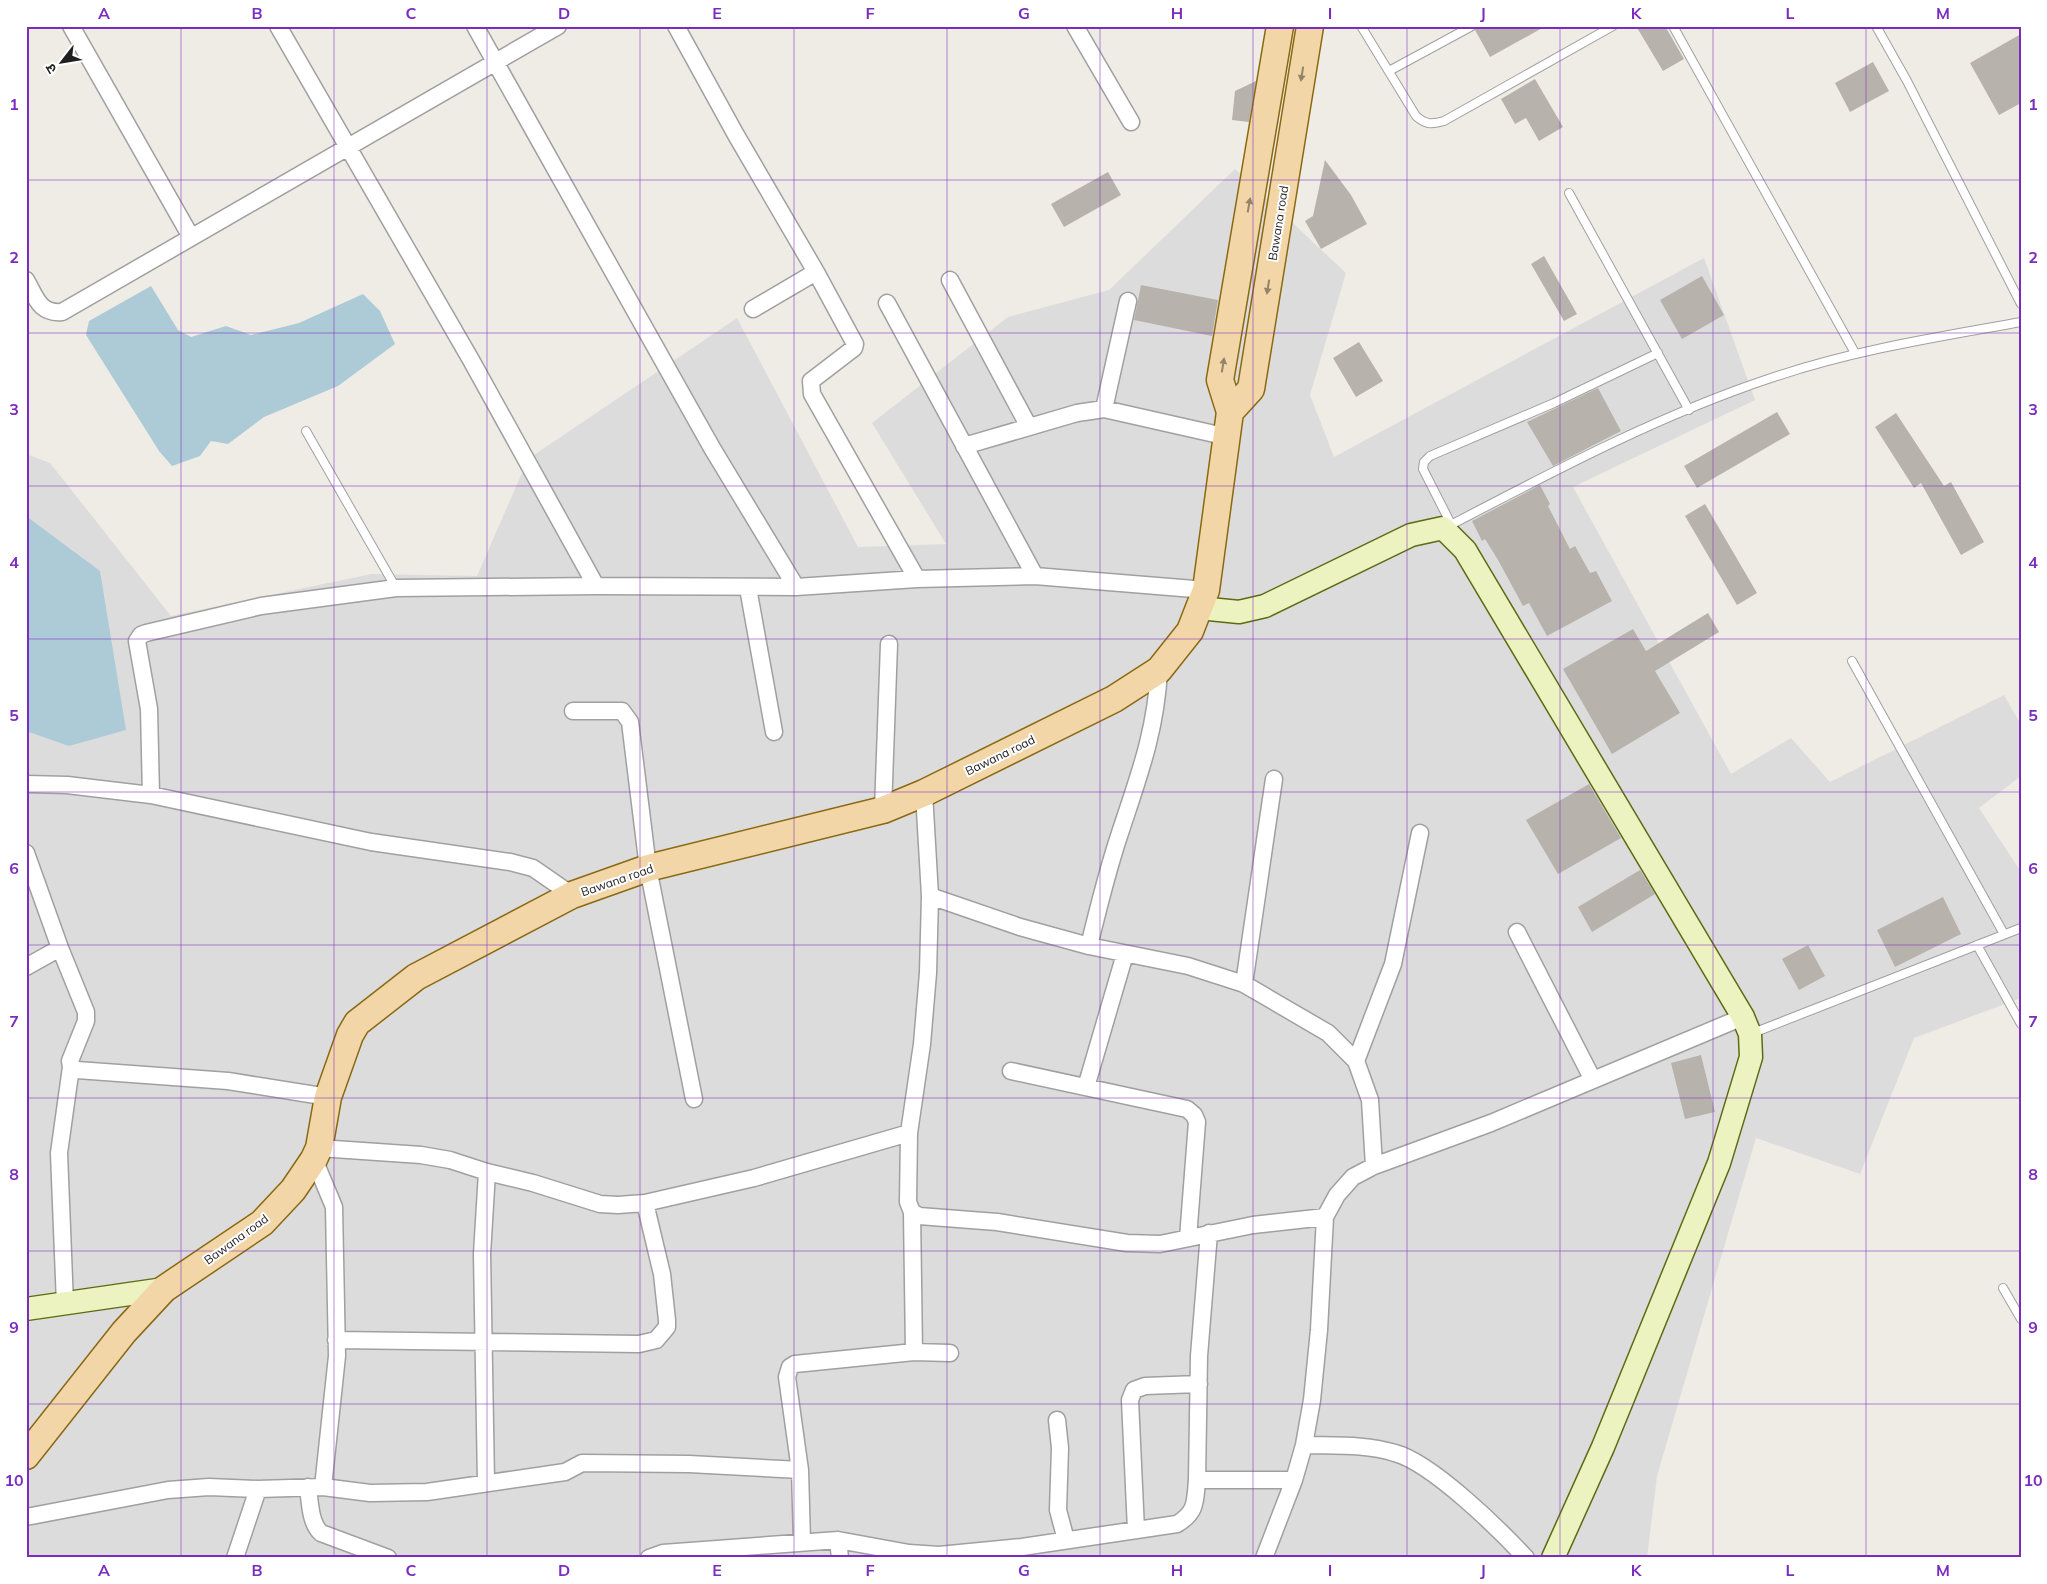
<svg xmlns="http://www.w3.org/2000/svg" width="2047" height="1584" viewBox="0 0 2047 1584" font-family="Mulish,'Noto Sans Devanagari',sans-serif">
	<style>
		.residential { fill: #dddcdc }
		.water { fill: #accbd7 }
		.building { fill: #b8b2ac }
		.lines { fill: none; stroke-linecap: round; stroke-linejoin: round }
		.lane-casing { stroke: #a0a0a0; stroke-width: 10 }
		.street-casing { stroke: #a0a0a0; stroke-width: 19 }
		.secondary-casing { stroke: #5c6b11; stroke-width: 25 }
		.primary-casing { stroke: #8a6910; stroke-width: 29 }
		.lane { stroke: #fff; stroke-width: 8 }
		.street { stroke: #fff; stroke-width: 16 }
		.secondary { stroke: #edf3c0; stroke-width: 22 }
		.primary { stroke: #f2d6a8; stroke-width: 26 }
		.oneway { fill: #93846a }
		.grid { fill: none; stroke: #7b2cbf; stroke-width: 1; stroke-opacity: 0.55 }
		.labels { text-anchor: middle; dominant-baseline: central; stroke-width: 4; stroke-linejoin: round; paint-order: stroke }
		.street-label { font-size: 12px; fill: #1f1f1f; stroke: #fff }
		.neatline { fill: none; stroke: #7b2cbf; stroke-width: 2 }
		.grid-label { font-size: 16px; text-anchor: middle; font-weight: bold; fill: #7b2cbf }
	</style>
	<rect width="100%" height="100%" fill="#efece6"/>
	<path class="residential" d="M1235 169 1346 273 1310 395 1334 457 1704 258 1755 400 1573 487 1731 774 1791 738 1830 782 2004 695 2021 725V776L1979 808 2021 872V998L1914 1038 1860 1174 1756 1138 1657 1476 1647 1558H26V454L50 463 171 616 371 574 477 576 528 459 737 318 858 547 946 544 872 423 1008 317 1109 290Z"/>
	<path class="water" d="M151 286 178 330 191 337 226 326 251 335 299 323 363 294 380 311 395 344 338 386 264 417 228 444 211 441 200 456 172 466 159 451 86 335 89 321Z
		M26 516 100 571 126 730 69 746 26 731Z"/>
	<path class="building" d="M1478 26H1546L1490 57 1475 30Z
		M1636 26H1665L1684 59 1663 71Z
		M2021 34V103L1999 115 1970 63Z
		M1873 62 1889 91 1850 112 1835 83Z
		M1535 79 1563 127 1539 141 1526 118 1515 124 1501 99Z
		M1256 81 1249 122 1232 120 1235 91Z
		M1325 160 1351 195 1367 224 1321 249 1305 221 1313 216Z
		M1108 172 1121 195 1064 227 1051 204Z
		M1544 256 1577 314 1564 321 1531 264Z
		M1702 276 1724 315 1682 339 1660 300Z
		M1141 285 1218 300 1212 336 1134 320Z
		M1359 342 1383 381 1356 397 1333 358Z
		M1598 388 1621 431 1553 466 1527 422Z
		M1777 412 1790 434 1697 488 1684 466Z
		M1896 413 1944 486 1951 482 1984 542 1961 555 1921 483 1914 488 1875 427Z
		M1540 485 1550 504 1548 506 1570 549 1575 546 1590 573 1596 571 1612 601 1547 636 1529 603 1523 606 1498 560 1485 539 1482 541 1472 521Z
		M1705 504 1757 593 1737 605 1685 516Z
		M1708 613 1719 632 1655 671 1680 713 1612 754 1563 669 1633 629 1646 651Z
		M1589 784 1621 838 1558 874 1526 820Z
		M1640 870 1655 894 1592 932 1578 907Z
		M1943 897 1961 934 1895 967 1877 930Z
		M1808 945 1825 976 1799 990 1782 959Z
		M1701 1055 1715 1112 1685 1119 1671 1063Z"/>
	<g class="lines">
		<g class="lane-casing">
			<path id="lane" d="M1361 26 1416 116C1425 124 1431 125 1444 121L1613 26
				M1673 26 1855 353
				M1876 26 1907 81 2021 304
				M1389 71 1472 26
				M1569 193 1689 410
				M306 431 396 588
				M1451 524 1423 469 1424 462 1430 456 1554 403 1658 353
				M1445 528C1550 473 1661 414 1774 377 1854 350 1938 337 2021 322
				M1852 661 2004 934
				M1977 945 2021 1024
				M1753 1033 2021 928
				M2003 1288 2021 1319"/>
		</g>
		<g class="street-casing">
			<path id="street" d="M71 26 191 237
				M278 26 471 360 596 586
				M475 26 712 448 796 587
				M676 26 736 135 816 272 753 309
				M1075 26 1131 122
				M816 272 855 344 854 348 811 381 812 394 917 579
				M26 280C36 297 39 314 62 312L558 26
				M950 280 1029 427
				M887 303 1035 576
				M1104 409 1128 301
				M964 446 1077 413 1104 409 1228 437
				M748 588 774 732
				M573 711H622L630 722 648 868 694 1099
				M26 784 67 785 151 795 371 842 510 862 533 868 572 895
				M924 793 930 896 1020 927 1089 946C1098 909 1107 872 1119 836 1138 778 1156 732 1159 670
				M151 795 149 709 137 641 141 635 146 633 261 606 396 588 596 586 796 587 917 579 1035 576 1206 590
				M883 810 889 644
				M26 853 60 948 86 1012V1021L70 1061 71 1067 77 1070 228 1081 328 1097
				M930 896 928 973 922 1044 909 1133 908 1202 912 1212 919 1216 997 1222 1127 1243 1160 1244 1253 1225 1325 1217
				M1517 932 1593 1080
				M1089 946 1188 966 1244 984 1328 1033 1356 1061 1370 1100 1374 1166
				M26 967 60 948
				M1244 984 1274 779
				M1356 1061 1393 964 1420 833
				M1011 1071 1187 1109 1194 1115 1197 1122 1188 1238
				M1086 1087 1125 954
				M319 1148 421 1155 450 1160 487 1172 533 1183 600 1204 618 1205 645 1203 754 1178 909 1133
				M314 1159 334 1207 337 1356 323 1487
				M65 1304 59 1153 71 1067
				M336 1340 639 1344 656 1340 667 1327V1320L662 1274 645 1203
				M914 1352 950 1353
				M1057 1420 1060 1448 1058 1510 1066 1540
				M1304 1445C1334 1446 1366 1444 1395 1453 1432 1463 1499 1529 1526 1558
				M800 1470 787 1377 790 1367 795 1364 914 1352 912 1212
				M1197 1480 1199 1356 1209 1233
				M486 1482 482 1254 487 1172
				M308 1487C310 1502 310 1523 321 1533L388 1558
				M258 1489 323 1487 370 1493 427 1492 565 1472 582 1463 689 1464 800 1470 802 1542
				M26 1517 168 1490 209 1487 258 1489 235 1558
				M1136 1530 1130 1400 1134 1390 1145 1386 1199 1384
				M838 1540 840 1558
				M649 1558 663 1553 838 1540 909 1553 939 1555 1022 1547 1177 1524C1197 1512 1195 1501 1197 1480H1294
				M1264 1558 1294 1480 1304 1445 1312 1400 1319 1330 1325 1217 1337 1195 1353 1177 1374 1166 1491 1123 1743 1017"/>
		</g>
		<g class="secondary-casing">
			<path id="secondary" d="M1199 608 1239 612 1265 606 1411 535 1443 528 1465 550 1743 1017 1750 1034 1751 1057 1719 1163 1603 1447 1553 1558
				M26 1309 164 1289"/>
		</g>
		<g class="primary-casing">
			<path id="primary" d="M1230 412 1251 389 1310 26
				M26 1456 124 1332 164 1289 262 1223 293 1190 314 1159 319 1148 328 1097 350 1035 357 1023 416 977 572 895 648 868 883 810 924 793 1114 699 1159 670 1190 631 1206 590 1230 412 1220 380 1280 26"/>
		</g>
		<use href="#lane" class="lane"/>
		<use href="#street" class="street"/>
		<use href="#secondary" class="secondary"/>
		<use href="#primary" class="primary"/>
	</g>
	<defs><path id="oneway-solid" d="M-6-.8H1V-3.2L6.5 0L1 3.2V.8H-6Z" transform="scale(1.25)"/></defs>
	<g class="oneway">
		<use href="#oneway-solid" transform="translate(1302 74) rotate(99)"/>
		<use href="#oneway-solid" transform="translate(1249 205) rotate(-80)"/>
		<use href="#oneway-solid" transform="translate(1268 287) rotate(99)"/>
		<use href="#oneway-solid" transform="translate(1223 365) rotate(-81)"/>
	</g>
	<path class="grid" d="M181 26V1558M334 26V1558M487 26V1558M640 26V1558M794 26V1558M947 26V1558M1100 26V1558M1253 26V1558M1407 26V1558M1560 26V1558M1713 26V1558M1866 26V1558M26 180H2021M26 333H2021M26 486H2021M26 639H2021M26 792H2021M26 945H2021M26 1098H2021M26 1251H2021M26 1404H2021"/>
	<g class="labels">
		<g class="street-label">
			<text transform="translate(1278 223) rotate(-81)">Bawana road</text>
			<text transform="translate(1000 755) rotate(-26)">Bawana road</text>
			<text transform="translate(617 880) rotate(-19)">Bawana road</text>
			<text transform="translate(236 1239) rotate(-36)">Bawana road</text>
		</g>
	</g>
	<rect width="2047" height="1584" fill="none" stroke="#ffffff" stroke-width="55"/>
	<g transform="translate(62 62) rotate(239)" stroke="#ffffff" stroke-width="4" paint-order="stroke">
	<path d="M0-4L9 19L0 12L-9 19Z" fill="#1f1f1f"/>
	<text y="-8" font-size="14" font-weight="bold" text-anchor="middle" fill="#1f1f1f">उ</text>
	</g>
	<rect x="28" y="28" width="1992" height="1528" class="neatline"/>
	<g class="grid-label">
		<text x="104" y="19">A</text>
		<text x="257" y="19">B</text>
		<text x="411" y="19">C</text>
		<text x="564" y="19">D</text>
		<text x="717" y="19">E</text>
		<text x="870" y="19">F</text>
		<text x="1024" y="19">G</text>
		<text x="1177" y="19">H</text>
		<text x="1330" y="19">I</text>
		<text x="1483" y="19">J</text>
		<text x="1636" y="19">K</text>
		<text x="1790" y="19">L</text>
		<text x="1943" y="19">M</text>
		<text x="14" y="110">1</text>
		<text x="2033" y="110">1</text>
		<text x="14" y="263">2</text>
		<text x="2033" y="263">2</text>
		<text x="14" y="415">3</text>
		<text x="2033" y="415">3</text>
		<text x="14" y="568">4</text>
		<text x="2033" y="568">4</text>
		<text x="14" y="721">5</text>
		<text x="2033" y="721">5</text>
		<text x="14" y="874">6</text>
		<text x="2033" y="874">6</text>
		<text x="14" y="1027">7</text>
		<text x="2033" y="1027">7</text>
		<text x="14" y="1180">8</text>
		<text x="2033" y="1180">8</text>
		<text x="14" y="1333">9</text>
		<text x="2033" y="1333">9</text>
		<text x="14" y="1486">10</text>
		<text x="2033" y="1486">10</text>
		<text x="104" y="1576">A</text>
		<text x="257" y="1576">B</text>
		<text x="411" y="1576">C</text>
		<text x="564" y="1576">D</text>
		<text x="717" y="1576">E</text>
		<text x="870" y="1576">F</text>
		<text x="1024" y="1576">G</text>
		<text x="1177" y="1576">H</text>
		<text x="1330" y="1576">I</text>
		<text x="1483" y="1576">J</text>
		<text x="1636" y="1576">K</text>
		<text x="1790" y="1576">L</text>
		<text x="1943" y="1576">M</text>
	</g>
</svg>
